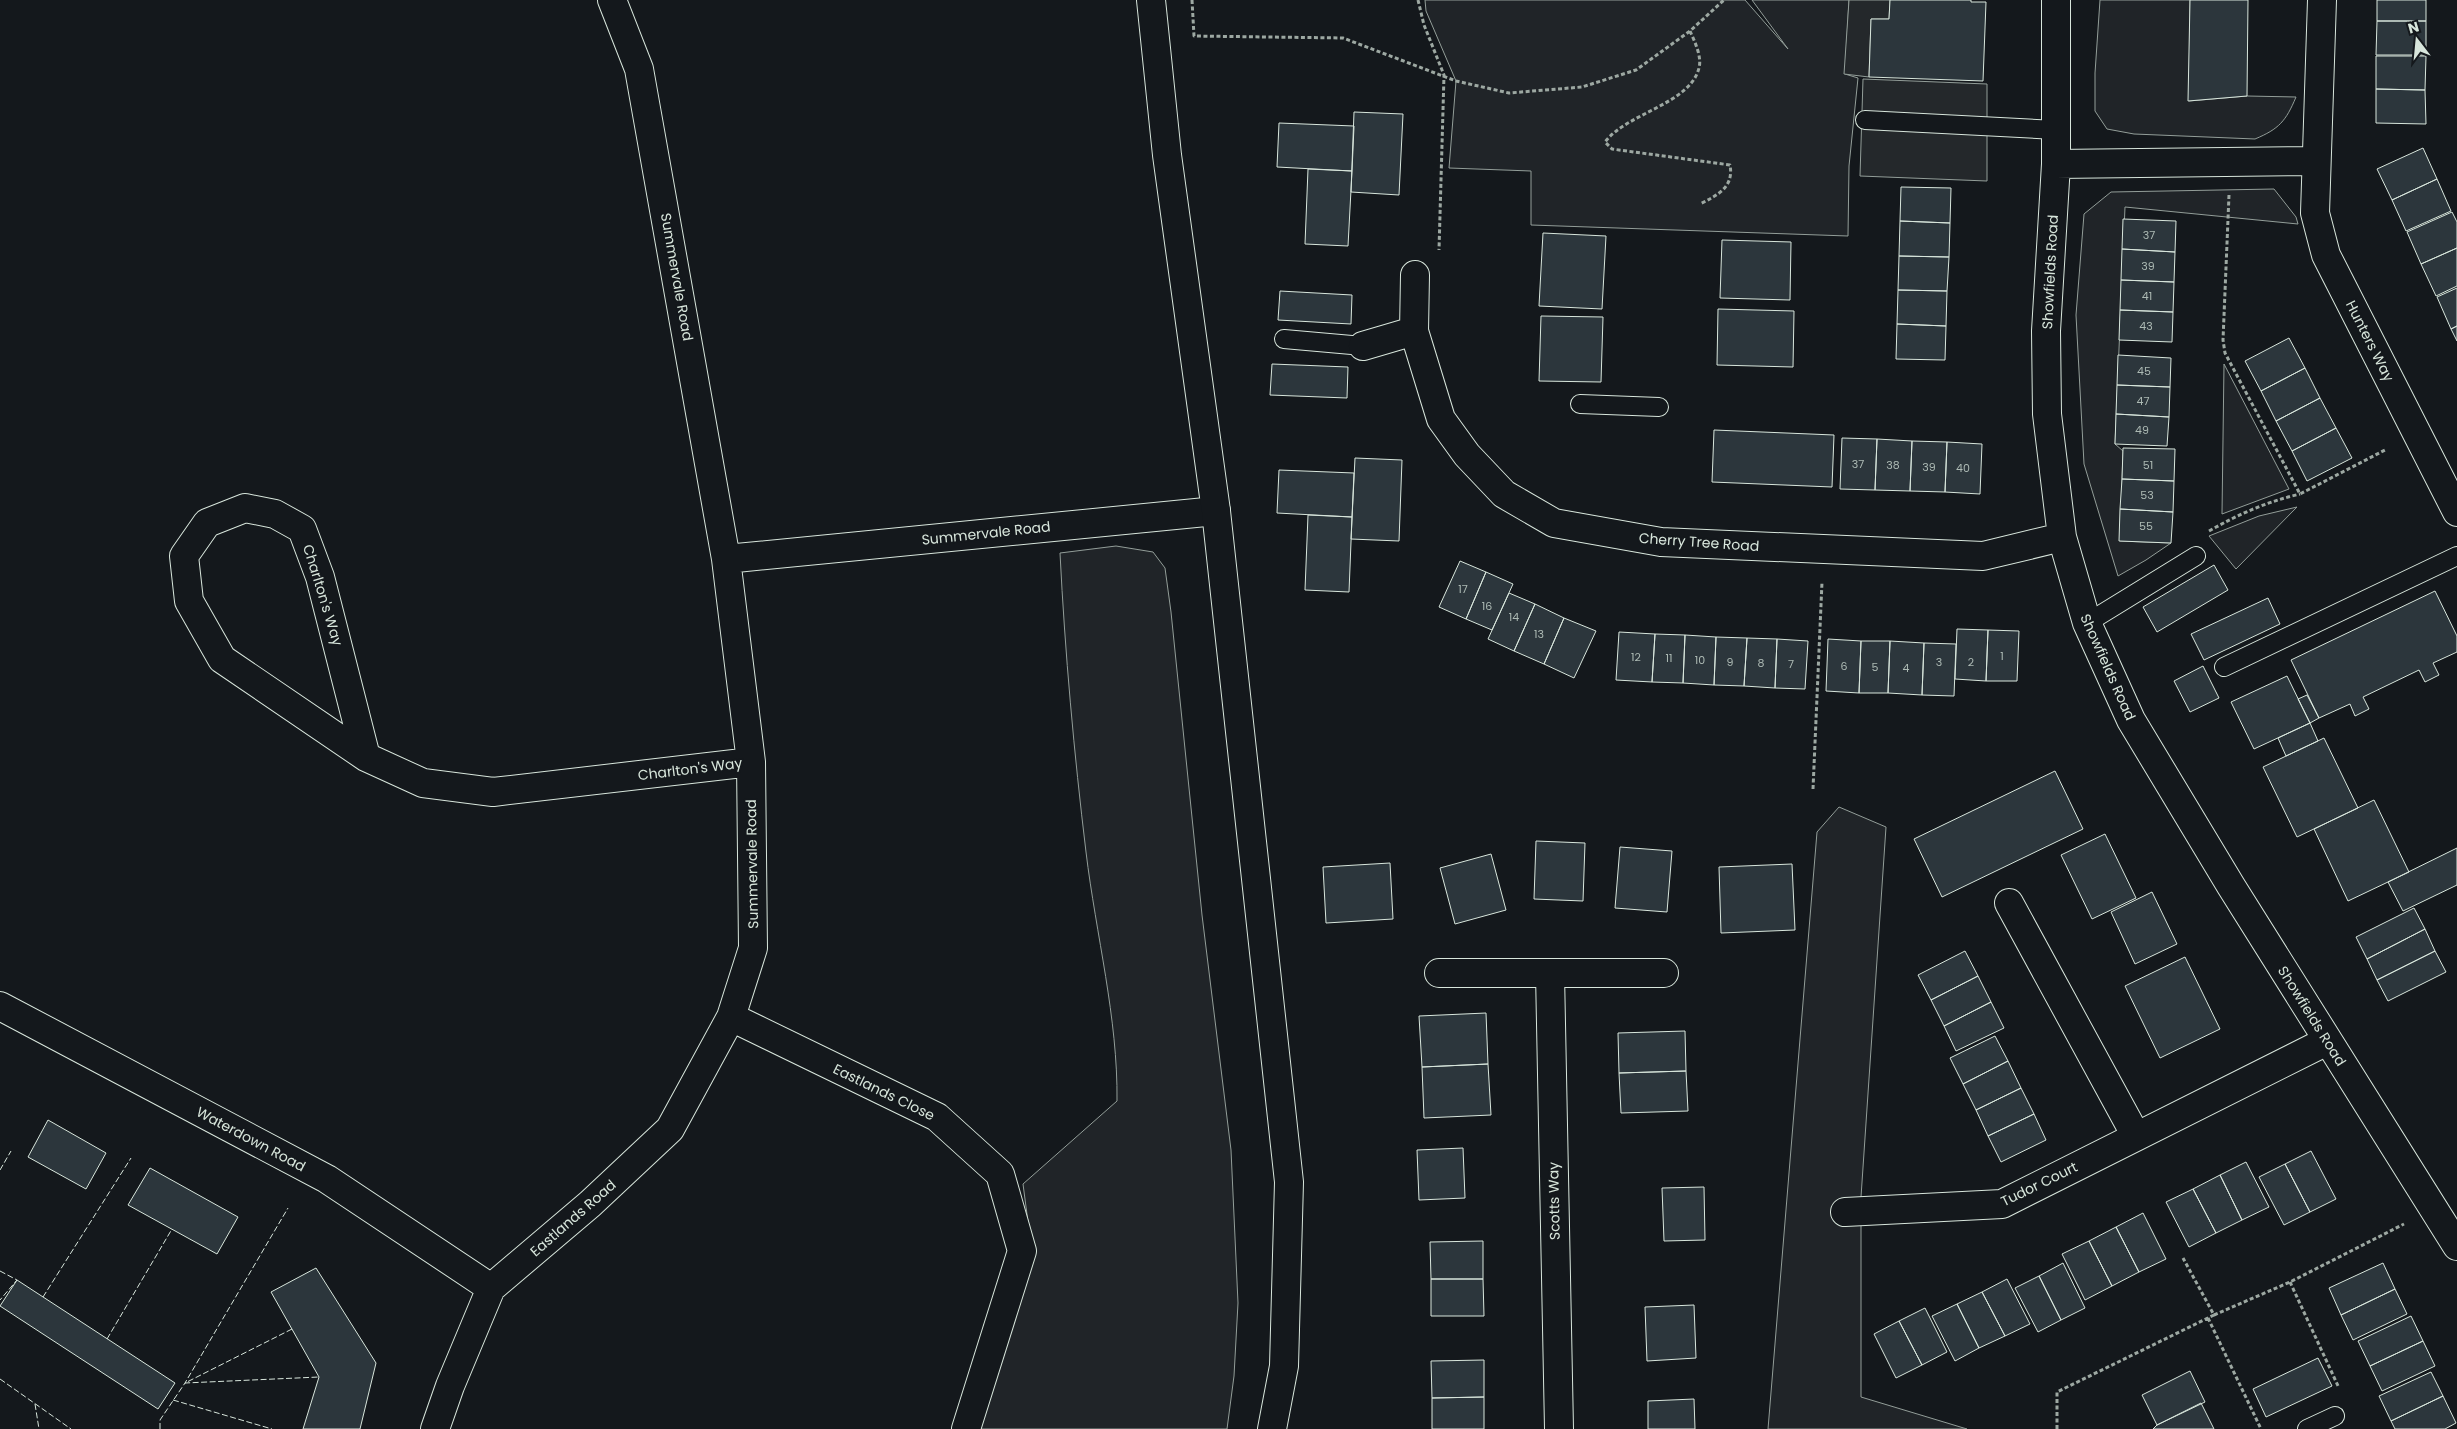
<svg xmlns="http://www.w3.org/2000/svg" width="2457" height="1429" viewBox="0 0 2457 1429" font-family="Poppins,sans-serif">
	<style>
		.green { fill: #202428; stroke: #939e99 }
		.parking { fill: #24282b; stroke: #939e99 }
		.building { fill: #2c363c; stroke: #d8e6dc }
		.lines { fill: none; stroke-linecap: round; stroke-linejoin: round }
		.service-casing { stroke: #d8e6dc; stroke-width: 20 }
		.minor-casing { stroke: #d8e6dc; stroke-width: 30 }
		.trunk-casing { stroke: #d8e6dc; stroke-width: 30 }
		.path { stroke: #9da8a2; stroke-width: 3; stroke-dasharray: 4 2.5; stroke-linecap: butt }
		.service { stroke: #14181c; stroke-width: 18 }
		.minor { stroke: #14181c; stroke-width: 28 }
		.trunk { stroke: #14181c; stroke-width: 28 }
		.fence { stroke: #d8e6dc; stroke-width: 1; stroke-dasharray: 6 2.5; stroke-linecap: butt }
		.labels { text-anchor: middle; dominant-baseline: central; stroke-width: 4; stroke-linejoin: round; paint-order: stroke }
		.number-label { font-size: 11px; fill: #adbab4 }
		.street-label { font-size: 14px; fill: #d8e6dc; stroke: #14181c }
	</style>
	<rect width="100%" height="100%" fill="#14181c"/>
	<path class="green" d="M1425 0H1745L1788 49 1752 0H1849L1845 74 1858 78 1849 166 1848 236 1531 225V171L1449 168 1456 81 1426 11Z
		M2100 0H2190L2189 101 2247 96 2296 97C2286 121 2279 129 2255 139L2134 134 2107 129 2095 111V73Z
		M2274 189 2296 217 2298 224 2125 207 2115 444 2123 451 2120 541 2171 543 2146 560 2118 576 2084 464 2076 315 2084 214 2111 192Z
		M2224 364 2289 489 2222 514Z
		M2297 507 2236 569 2209 536 2259 516Z
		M1116 546 1153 552 1165 568 1171 612 1202 915 1231 1150 1238 1303 1234 1376 1227 1429H972L1028 1222 1023 1184 1117 1101C1118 1018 1096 935 1086 852 1074 753 1065 653 1060 553Z
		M1839 807 1886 827 1861 1197V1397L1967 1429H1768L1817 832Z"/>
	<path class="parking" d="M1849 0H1890L1889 19H1871L1869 77 1844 74Z
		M1863 79 1987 84V181L1860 176Z"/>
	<path class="building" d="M1890 0H1971V2H1986L1983 81 1869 77 1871 19H1889Z
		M2190 0H2248L2247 96 2188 101Z
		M2377 0H2426V21H2377Z
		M2377 21H2426V55H2376Z
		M2376 56H2426L2425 90 2376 89Z
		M2376 89 2425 90 2426 124 2376 123Z
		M1354 112 1403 114 1399 195 1351 192Z
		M1279 123 1354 126 1352 171 1277 167Z
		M2423 148 2437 179 2392 200 2377 169Z
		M1308 169 1352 171 1348 246 1305 244Z
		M2437 179 2451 211 2406 231 2392 200Z
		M1901 187 1951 188 1950 223 1900 221Z
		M2452 212 2457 222V248L2421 264 2407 232Z
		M2123 219 2176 221 2175 252 2122 249Z
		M1900 221 1950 223 1949 257 1899 256Z
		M1543 233 1606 236 1602 309 1539 306Z
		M1722 240 1791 242 1790 300 1720 298Z
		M2457 248V286L2436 296 2421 264Z
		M2122 249 2175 252 2174 282 2121 280Z
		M1899 256 1949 257 1947 291 1898 290Z
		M2121 280 2174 282 2173 312 2120 310Z
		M2457 288V326L2451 329 2437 297Z
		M1898 290 1947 291 1946 326 1897 324Z
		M1280 291 1352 295 1351 324 1278 320Z
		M1718 309 1794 311 1793 367 1717 365Z
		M2120 310 2173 312 2172 342 2119 340Z
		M1541 316 1603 317 1601 382 1539 381Z
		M1897 324 1946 326 1945 360 1896 359Z
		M2457 326V341L2451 329Z
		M2289 338 2305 368 2261 391 2245 361Z
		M2118 355 2171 358 2170 387 2117 385Z
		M1272 364 1348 367 1347 398 1270 395Z
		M2305 368 2320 398 2276 421 2261 391Z
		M2117 385 2170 387 2169 417 2116 414Z
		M2320 398 2336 428 2292 451 2276 421Z
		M2116 414 2169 417 2167 446 2115 444Z
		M2336 428 2352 458 2307 481 2292 451Z
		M1714 430 1834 435 1832 487 1712 482Z
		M1842 438 1877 439 1875 490 1840 489Z
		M1877 439 1912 441 1910 491 1875 490Z
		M1912 441 1947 442 1945 492 1910 491Z
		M1947 442 1982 444 1980 494 1945 492Z
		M2123 448 2175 449 2174 481 2122 479Z
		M1355 458 1402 460 1399 541 1351 539Z
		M1279 470 1354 473 1352 517 1277 513Z
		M2122 479 2174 481 2173 512 2120 509Z
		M2120 509 2173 512 2171 543 2119 541Z
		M1308 515 1352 517 1349 592 1305 590Z
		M1460 561 1486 572 1466 619 1439 607Z
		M2214 565 2228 590 2157 632 2143 607Z
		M1486 572 1513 584 1492 630 1466 619Z
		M2435 591 2457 636V652L2433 663 2439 675 2425 682 2419 670 2363 697 2369 709 2355 716 2350 704 2319 718 2291 660Z
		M1509 593 1535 604 1514 651 1488 639Z
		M2268 598 2280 624 2204 660 2191 634Z
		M1535 604 1564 618 1544 664 1514 651Z
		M1564 618 1596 631 1574 678 1544 664Z
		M1957 629 1988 630 1986 681 1955 679Z
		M1988 630 2019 631 2017 681H1986Z
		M1619 632 1655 634 1652 682 1616 680Z
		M1655 634 1685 635 1683 683 1652 682Z
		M1685 635 1716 637 1714 685 1683 683Z
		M1716 637 1747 638 1744 686 1714 685Z
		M1747 638 1777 639 1775 688 1744 686Z
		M1777 639 1808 641 1805 689 1775 688Z
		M1828 639 1861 641 1859 693 1826 691Z
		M1861 641H1890L1888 693H1859Z
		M1890 641 1924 643 1922 695 1888 693Z
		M1924 643 1956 644 1954 696 1922 695Z
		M2203 666 2219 698 2190 712 2174 681Z
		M2287 676 2310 723 2254 749 2231 702Z
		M2307 695 2319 718 2310 723 2298 699Z
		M2310 723 2318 741 2286 756 2278 738Z
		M2324 738 2358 808 2297 837 2263 767Z
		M2055 771 2083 829 1942 897 1914 839Z
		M2374 800 2409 872 2348 901 2314 829Z
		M2105 834 2136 898 2092 919 2061 855Z
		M1536 841 1585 843 1583 901 1534 899Z
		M1620 847 1672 851 1667 912 1615 908Z
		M2457 848V885L2403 911 2388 882Z
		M1491 854 1506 910 1455 924 1440 868Z
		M1390 863 1393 919 1326 923 1323 867Z
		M1792 864 1795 930 1721 933 1719 867Z
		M2152 892 2177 944 2135 964 2111 912Z
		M2414 908 2425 929 2367 959 2356 937Z
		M2425 929 2435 951 2377 980 2367 959Z
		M1965 951 1978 976 1931 1000 1918 975Z
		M2435 951 2446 972 2388 1001 2377 980Z
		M2185 957 2220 1029 2160 1058 2125 986Z
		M1978 976 1991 1002 1944 1026 1931 1000Z
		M1991 1002 2004 1028 1956 1051 1944 1026Z
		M1486 1013 1488 1064 1422 1067 1419 1016Z
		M1685 1031 1686 1071 1619 1073 1618 1033Z
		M1995 1036 2008 1061 1963 1084 1950 1058Z
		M2008 1061 2021 1088 1976 1110 1963 1084Z
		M1488 1064 1491 1115 1424 1118 1422 1067Z
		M1686 1071 1688 1111 1621 1113 1619 1073Z
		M2021 1088 2034 1114 1988 1136 1976 1110Z
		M2034 1114 2046 1140 2001 1162 1988 1136Z
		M48 1120 106 1153 86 1189 28 1157Z
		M1463 1148 1465 1198 1419 1200 1417 1150Z
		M2311 1151 2336 1199 2310 1212 2285 1164Z
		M2246 1162 2269 1207 2242 1220 2220 1175Z
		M2285 1164 2310 1212 2284 1225 2259 1177Z
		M150 1168 238 1217 217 1254 128 1205Z
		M2220 1175 2242 1220 2216 1233 2193 1189Z
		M1704 1187 1705 1240 1664 1241 1662 1188Z
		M2193 1189 2216 1233 2189 1247 2166 1202Z
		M2143 1213 2166 1259 2139 1272 2116 1227Z
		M2116 1227 2139 1272 2112 1286 2089 1241Z
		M1483 1241V1279H1431L1430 1242Z
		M2089 1241 2112 1286 2085 1300 2062 1254Z
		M2063 1263 2085 1308 2061 1320 2039 1276Z
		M2383 1263 2395 1289 2341 1315 2329 1288Z
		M316 1268 376 1363 360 1429H303L319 1377 271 1292Z
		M2039 1276 2061 1320 2038 1332 2015 1288Z
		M1431 1279H1483L1484 1316H1431Z
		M2007 1279 2030 1324 2005 1336 1982 1292Z
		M17 1280 175 1383 158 1409 0 1306Z
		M2395 1289 2407 1314 2353 1340 2341 1315Z
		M1982 1292 2005 1336 1979 1348 1957 1304Z
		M1957 1304 1979 1348 1955 1361 1932 1316Z
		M1694 1305 1696 1358 1647 1361 1645 1307Z
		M1925 1308 1947 1352 1922 1365 1899 1321Z
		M2411 1316 2423 1341 2370 1366 2358 1341Z
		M1899 1321 1922 1365 1896 1378 1874 1334Z
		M2423 1341 2435 1366 2382 1391 2370 1366Z
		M2318 1358 2332 1386 2266 1417 2253 1389Z
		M1484 1360V1397L1432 1398 1431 1361Z
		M2190 1371 2205 1402 2157 1425 2142 1395Z
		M2431 1372 2443 1396 2391 1421 2379 1396Z
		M2443 1396 2456 1423 2445 1429H2395L2391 1421Z
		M1484 1397V1429H1432V1398Z
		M1694 1399 1695 1429H1648V1401Z
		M2201 1403 2214 1429H2153L2157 1425Z"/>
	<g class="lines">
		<g class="service-casing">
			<path id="service" d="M1865 120 2056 130
				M1284 339 1363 346
				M1580 404 1659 407
				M2087 623 2196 556
				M2224 667 2457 556
				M2307 1429 2335 1416"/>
		</g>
		<g class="minor-casing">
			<path id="minor" d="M2056 0V164L2046 331 2047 414 2062 537 2087 623 2131 720 2231 886 2457 1246
				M2322 0 2315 213 2326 255 2457 512
				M2056 164 2316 161
				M1415 275 1414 331 1441 419 1467 455 1504 494 1554 523 1661 542 1983 556 2062 537
				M1363 346 1414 331
				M726 559 1216 511
				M366 757 320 577 302 529 275 514 245 508 207 523 184 556 189 601 222 659 366 757 423 783 493 792 751 762
				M2009 903 2136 1136
				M1439 973H1664
				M1550 973 1559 1429
				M0 1006 327 1179 491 1288
				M731 1017 937 1117 1000 1174 1022 1251 966 1429
				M1845 1212 2002 1204 2327 1041
				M435 1429 450 1386 491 1288 590 1204 670 1129 731 1017 753 948 751 762 726 559 639 69 612 0"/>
		</g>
		<g class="trunk-casing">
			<path id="trunk" d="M1151 0 1167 155 1216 511 1289 1182 1284 1366 1272 1429"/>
		</g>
		<path class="path" d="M1192 0 1194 36 1343 38 1456 81 1509 93 1582 87 1636 70 1690 31 1724 0
			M1418 0 1424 25 1444 75 1439 250
			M1690 31C1695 42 1702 57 1699 68 1690 104 1627 113 1605 142L1612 149 1730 165C1734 187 1718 195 1700 204
			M2229 195 2223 340 2225 353 2300 494 2387 449
			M2209 531C2239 514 2266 502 2300 494
			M1813 789 1822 582
			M2290 1282 2339 1388
			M2214 1315 2290 1282 2404 1224
			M2208 1318 2261 1429
			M2057 1429V1392L2214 1315 2183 1258"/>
		<use href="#service" class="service"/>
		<use href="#minor" class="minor"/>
		<use href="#trunk" class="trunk"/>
		<path class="fence" d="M0 1170 11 1151
			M0 1271 17 1280 0 1300
			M43 1297 131 1158
			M292 1329 185 1383 319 1377
			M107 1339 172 1229
			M0 1379 71 1429
			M173 1400 272 1429
			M35 1404 39 1429
			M160 1429V1420L185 1383 288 1208"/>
	</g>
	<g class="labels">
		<g class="number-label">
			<text x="2149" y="235">37</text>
			<text x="2148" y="266">39</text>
			<text x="2147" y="296">41</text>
			<text x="2146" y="326">43</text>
			<text x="2144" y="371">45</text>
			<text x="2143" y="401">47</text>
			<text x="2142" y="430">49</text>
			<text x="1858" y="464">37</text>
			<text x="1893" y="465">38</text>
			<text x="2148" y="465">51</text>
			<text x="1929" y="467">39</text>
			<text x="1963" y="468">40</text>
			<text x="2147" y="495">53</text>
			<text x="2146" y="526">55</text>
			<text x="1463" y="589">17</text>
			<text x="1487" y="606">16</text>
			<text x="1514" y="617">14</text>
			<text x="1539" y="634">13</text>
			<text x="2002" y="656">1</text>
			<text x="1636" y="657">12</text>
			<text x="1669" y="658">11</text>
			<text x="1700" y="660">10</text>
			<text x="1730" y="662">9</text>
			<text x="1939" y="662">3</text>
			<text x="1971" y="662">2</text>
			<text x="1761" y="663">8</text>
			<text x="1791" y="664">7</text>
			<text x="1844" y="666">6</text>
			<text x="1875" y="667">5</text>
			<text x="1906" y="668">4</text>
		</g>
		<g class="street-label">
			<text transform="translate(2050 272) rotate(-87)">Showfields Road</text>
			<text transform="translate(677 277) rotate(80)">Summervale Road</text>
			<text transform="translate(2370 341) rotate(63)">Hunters Way</text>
			<text transform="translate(986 533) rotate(-6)">Summervale Road</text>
			<text transform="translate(1699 542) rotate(4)">Cherry Tree Road</text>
			<text transform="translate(323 595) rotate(73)">Charlton's Way</text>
			<text transform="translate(2108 667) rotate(66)">Showfields Road</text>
			<text transform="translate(690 769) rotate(-7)">Charlton's Way</text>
			<text transform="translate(752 864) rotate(-91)">Summervale Road</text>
			<text transform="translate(2312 1016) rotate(58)">Showfields Road</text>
			<text transform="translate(884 1092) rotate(26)">Eastlands Close</text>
			<text transform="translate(251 1139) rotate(28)">Waterdown Road</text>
			<text transform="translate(2039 1184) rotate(-26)">Tudor Court</text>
			<text transform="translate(1554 1201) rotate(-91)">Scotts Way</text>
			<text transform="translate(573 1218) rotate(-41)">Eastlands Road</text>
		</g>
	</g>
	<g transform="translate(2417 40) rotate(344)" stroke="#14181c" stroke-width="4" paint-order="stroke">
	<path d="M0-4L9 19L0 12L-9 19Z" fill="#d8e6dc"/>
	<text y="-8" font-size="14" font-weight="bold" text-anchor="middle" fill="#d8e6dc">N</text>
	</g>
</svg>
